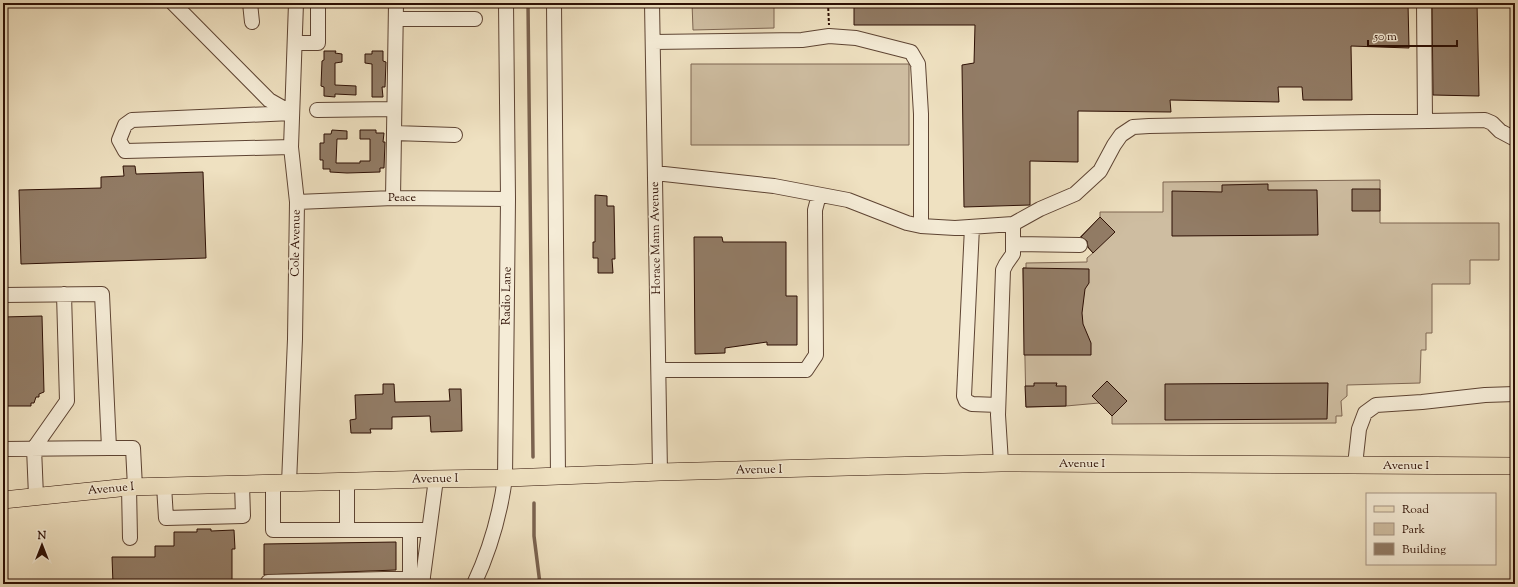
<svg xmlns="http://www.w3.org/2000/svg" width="1518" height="587" viewBox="0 0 1518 587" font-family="'Sorts Mill Goudy',serif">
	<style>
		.green { fill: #cebda1; stroke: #7e6652 }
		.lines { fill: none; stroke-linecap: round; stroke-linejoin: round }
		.stream { stroke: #7a624f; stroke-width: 3.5 }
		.building { fill: #927c66; stroke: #2d0f04 }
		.minor-casing { stroke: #5e4433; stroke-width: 16 }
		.major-casing { stroke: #2d0f04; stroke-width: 18 }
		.path { stroke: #2d0f04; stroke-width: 2; stroke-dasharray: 3 2; stroke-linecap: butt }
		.minor { stroke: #f5ecd7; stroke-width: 14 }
		.major { stroke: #efe1c1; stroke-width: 17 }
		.labels { text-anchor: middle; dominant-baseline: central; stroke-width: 3; stroke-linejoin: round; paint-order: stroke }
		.street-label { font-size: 12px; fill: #2d0f04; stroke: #f5ecd7 }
	</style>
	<rect width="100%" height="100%" fill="#efe1c1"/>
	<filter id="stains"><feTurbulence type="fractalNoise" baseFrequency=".005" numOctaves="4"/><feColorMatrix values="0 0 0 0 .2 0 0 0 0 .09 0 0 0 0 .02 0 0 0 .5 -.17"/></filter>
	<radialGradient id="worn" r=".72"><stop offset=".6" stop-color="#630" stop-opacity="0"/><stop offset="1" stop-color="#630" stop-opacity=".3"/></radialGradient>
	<path class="green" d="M692 3H774V28L693 30Z
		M691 64H909V145H691Z
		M1380 180V223H1499V260H1470V284H1432V333H1426V350H1421L1420 383 1347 385V396L1341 401 1342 416H1336V423L1112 424V416L1099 403 1066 406 1026 407 1023 268H1026V263L1087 262V258L1093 253 1079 238 1100 217V212H1163V182Z"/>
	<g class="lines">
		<path class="stream" d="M528 3 533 457
			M534 503V536L540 584"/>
	</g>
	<path class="building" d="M854 3H1408L1409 48 1351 46 1352 100H1303L1302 87H1278L1279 102 1170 100 1171 112 1078 111V162L1030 161V205L964 207 962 65 974 63 975 25H854Z
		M1432 3H1477L1479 96 1433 95Z
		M324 51H336L335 53 342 54V62L335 63V85L356 86V95L335 94V97L324 96V87L321 86 322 61 324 60Z
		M372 51H383V61L386 62 385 87H382L383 97H372V64L365 63V54H372Z
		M332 130 347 131V139H337L336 163H360V161H370V139H360V130H376V133H384L383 142H385L384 168H380V172L347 173 330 172V169H323V160H320V143H324V134H331Z
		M123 166H135L136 174 203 172 206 258 21 264 19 190 101 188V177L124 176Z
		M1268 184V190H1317L1318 235 1172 236V191L1222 192V185Z
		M1352 189H1380V211H1352Z
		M595 195 607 196V206H614L615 259H612L613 273H598V258H593V242H595Z
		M1100 217 1115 232 1093 253 1088 247 1087 241 1081 237Z
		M694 237H722L723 242H786V296H797V345H767V342L725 348V353L695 354Z
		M1023 268 1089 269V283L1085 289 1082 313 1083 324 1091 343V355H1024Z
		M42 316 44 392 39 394V397H36L34 403H31V406H3V317Z
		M1107 381 1127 401 1112 416 1092 396Z
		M1034 383H1057L1056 386H1066V406L1026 407 1025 386H1034Z
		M1328 383 1327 419 1165 420V384Z
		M383 384H394L395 402 450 401 449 389H461L462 431 431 432 430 416 392 417V429H370L371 433H351L350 420 356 419 355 395 383 394Z
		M197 529H211V531L234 530 235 549H232V584H113L112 557H155V546H174V532H197Z
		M396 542V570L264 575V544Z"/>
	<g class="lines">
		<g class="minor-casing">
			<path id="minor" d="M173 3 269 100 292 113
				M250 3 252 22
				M554 3 558 476
				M652 3 660 472
				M1424 3 1425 121
				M396 19H475
				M653 42 802 40 829 36 856 38 911 52 918 64 921 114V226
				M295 43H318V3
				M317 110 394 109
				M394 133 455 135
				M291 147 125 151 119 140 125 125 132 120 292 113
				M655 173 774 186 848 200 907 223 921 226 955 228 1013 224 1040 209 1075 194 1100 171 1114 145 1121 135 1133 127 1149 126 1485 120 1492 123 1500 131 1515 139
				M393 198 396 3
				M297 202 393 198 508 199
				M972 227 964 396 966 401 972 404 998 405
				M1013 244 1080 245
				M3 295 102 294 109 448 3 449
				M659 370H806L816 355 815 210 819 195
				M109 448H133L135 487
				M1001 463 998 415 1003 270 1006 264 1013 254V224
				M1355 465 1359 429 1365 413 1376 405 1422 402 1485 395 1515 394
				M347 481V530
				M273 483V530H429
				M289 483 295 339 297 202 291 147 296 3
				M164 486 166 518 243 516 242 484
				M129 487 130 538
				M36 496 34 448 67 401 64 294
				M410 578V530
				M268 582 423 578
				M422 584 436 479
				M474 584C490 550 500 515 505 478L508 199 506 3"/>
		</g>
		<g class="major-casing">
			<path id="major" d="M3 500 129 487 431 479 505 478 660 472 1001 463 1515 466"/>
		</g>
		<path class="path" d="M828 3 829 25"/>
		<use href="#minor" class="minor"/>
		<use href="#major" class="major"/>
	</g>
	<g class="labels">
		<g class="street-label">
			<text x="402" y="198">Peace</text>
			<text transform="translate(656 238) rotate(-91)">Horace Mann Avenue</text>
			<text transform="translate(296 243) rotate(-89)">Cole Avenue</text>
			<text transform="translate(507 296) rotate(-89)">Radio Lane</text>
			<text x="1082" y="464">Avenue I</text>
			<text x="1406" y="466">Avenue I</text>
			<text transform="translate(759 470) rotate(-1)">Avenue I</text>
			<text transform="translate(435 479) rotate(-1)">Avenue I</text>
			<text transform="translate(111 489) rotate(-5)">Avenue I</text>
		</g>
	</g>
	<rect width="1518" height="587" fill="none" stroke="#efe1c1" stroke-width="16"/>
	<rect x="4" y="4" width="1510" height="579" fill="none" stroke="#2d0f04" stroke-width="2"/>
	<rect x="8" y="8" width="1502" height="571" fill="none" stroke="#2d0f04"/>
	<rect x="1366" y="493" width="130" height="72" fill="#f5ecd7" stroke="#a59483"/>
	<rect x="1374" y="506" width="20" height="6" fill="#efe1c1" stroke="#a59483"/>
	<text x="1402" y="513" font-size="12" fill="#2d0f04">Road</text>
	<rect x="1374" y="523" width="20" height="12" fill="#cebda1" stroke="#a59483"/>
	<text x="1402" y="533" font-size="12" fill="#2d0f04">Park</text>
	<rect x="1374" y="543" width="20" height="12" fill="#927c66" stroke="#a59483"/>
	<text x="1402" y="553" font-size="12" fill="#2d0f04">Building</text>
	<g transform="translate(42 545)" stroke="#f5ecd7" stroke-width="3" paint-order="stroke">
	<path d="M0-3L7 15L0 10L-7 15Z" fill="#2d0f04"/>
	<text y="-6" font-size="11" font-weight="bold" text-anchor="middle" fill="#2d0f04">N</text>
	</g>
	<path d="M1368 40v6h89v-6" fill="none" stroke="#2d0f04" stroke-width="2"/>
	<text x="1374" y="40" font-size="12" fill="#2d0f04" stroke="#f5ecd7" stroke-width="3" paint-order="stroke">50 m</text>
	<rect width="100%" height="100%" filter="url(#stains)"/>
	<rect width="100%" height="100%" fill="url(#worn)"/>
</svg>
